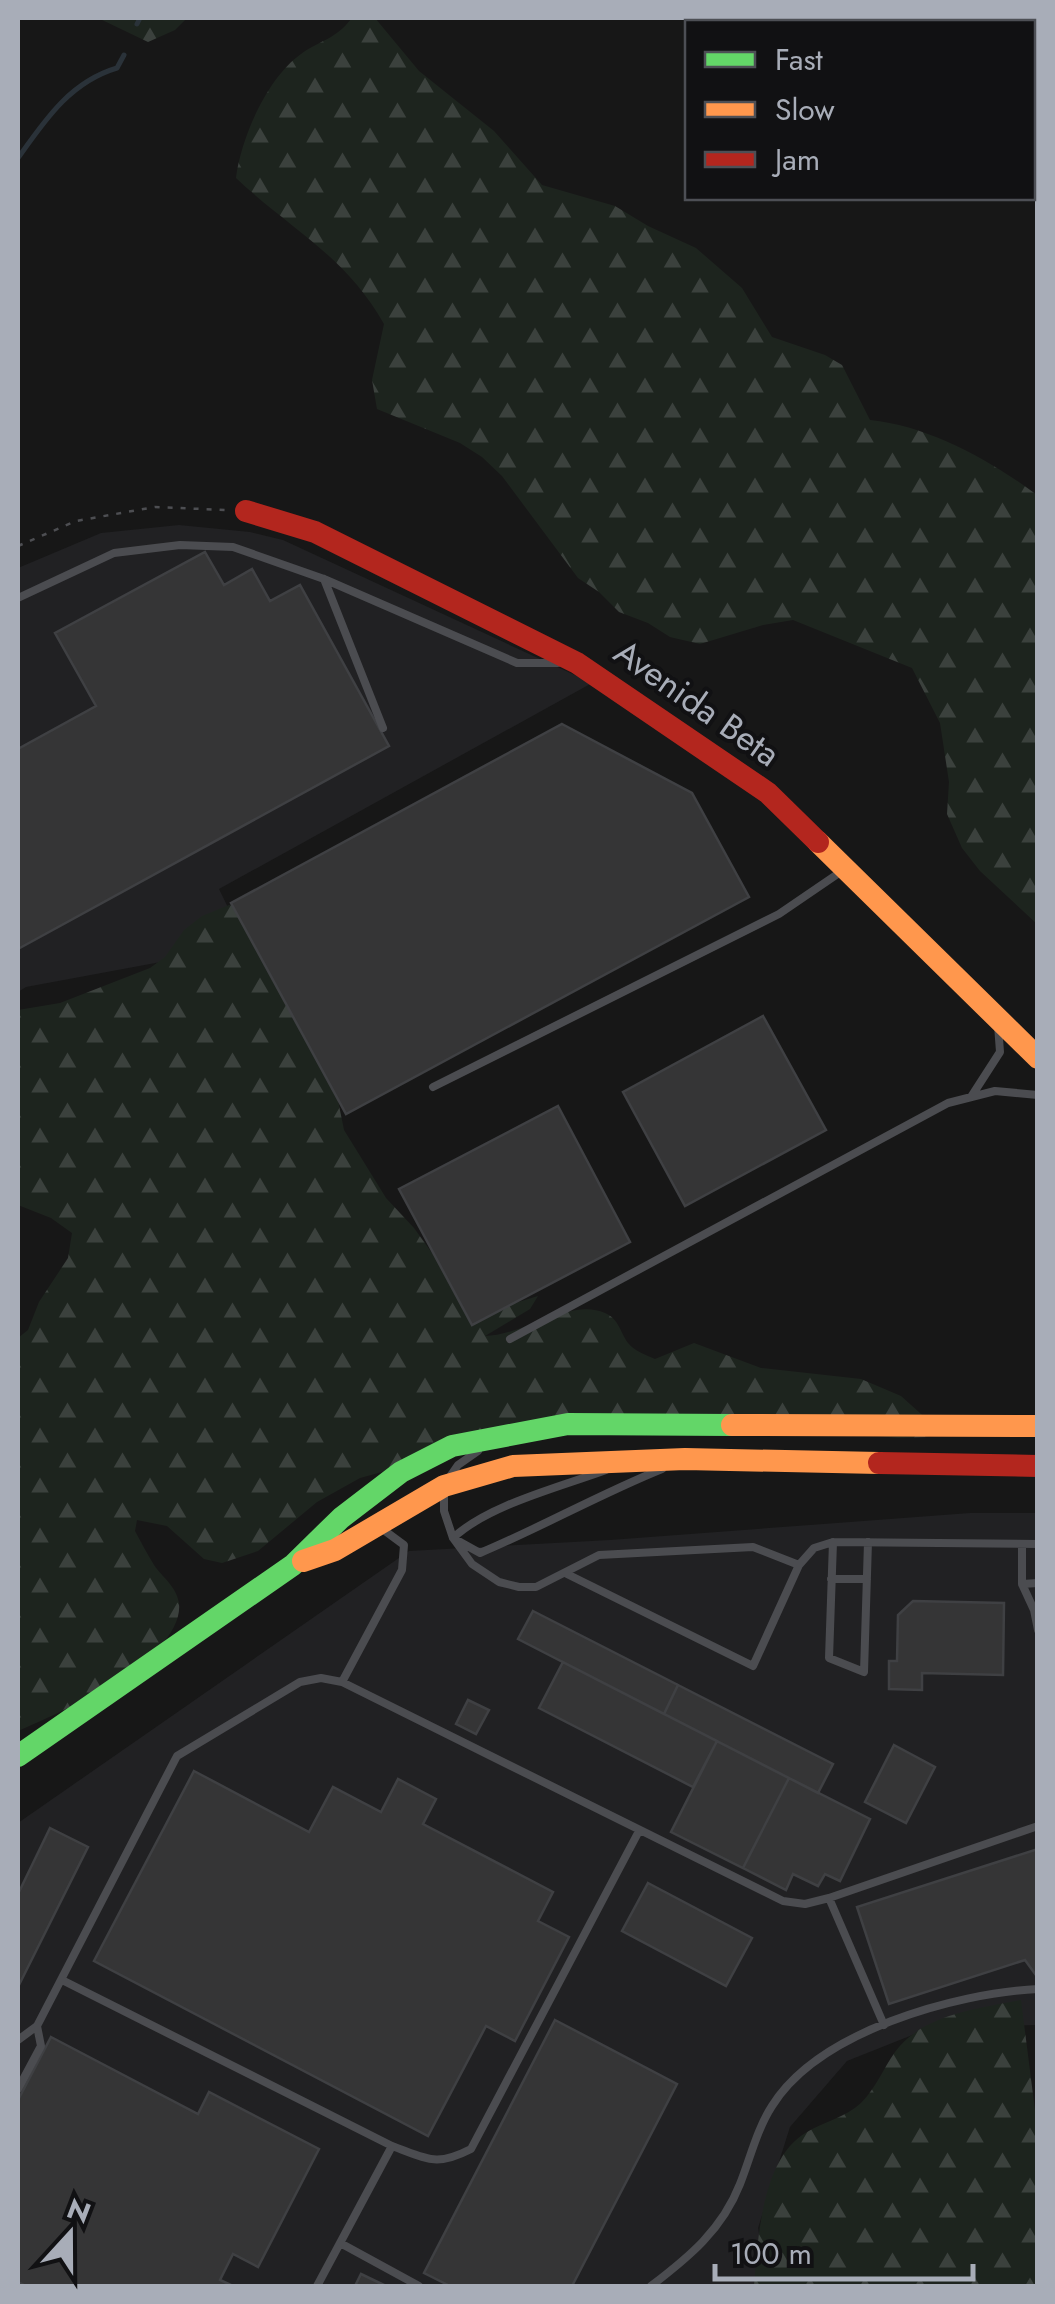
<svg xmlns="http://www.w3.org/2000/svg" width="1055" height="2304" viewBox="0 0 1055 2304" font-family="Jost,sans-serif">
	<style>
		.built { fill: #212123 }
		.forest { fill: url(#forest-firs) }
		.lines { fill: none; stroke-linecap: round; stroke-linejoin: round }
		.stream { stroke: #2a3239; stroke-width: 5 }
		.building { fill: #353536; stroke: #3f4043; stroke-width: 2.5 }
		.path { stroke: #4d4e52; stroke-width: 2.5; stroke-dasharray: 5 8; stroke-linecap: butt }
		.lane { stroke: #4b4c50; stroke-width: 8 }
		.fast { stroke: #63d668; stroke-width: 22 }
		.slow { stroke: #ff974d; stroke-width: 22 }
		.jam { stroke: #b3261e; stroke-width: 22 }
		.labels { text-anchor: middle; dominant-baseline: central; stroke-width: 8; stroke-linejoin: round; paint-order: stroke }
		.street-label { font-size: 35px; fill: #a8adb8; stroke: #111113 }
	</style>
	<defs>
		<pattern id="forest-firs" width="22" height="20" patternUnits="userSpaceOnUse" patternTransform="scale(2.5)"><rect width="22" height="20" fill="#1d241e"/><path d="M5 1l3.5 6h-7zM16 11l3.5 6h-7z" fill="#3b413d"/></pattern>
	</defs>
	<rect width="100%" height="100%" fill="#171717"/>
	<path class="built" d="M179 525 250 532 283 540 592 683 219 889 247 946 26 987 18 992V568L101 533Z
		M970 1513H1037V2025L930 2028 847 2061 790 2127 758 2228 768 2286H18V1823L409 1551 610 1540Z"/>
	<path class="forest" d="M98 18H187L175 30 148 42Z
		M352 18H375L419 71 494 131 542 185 615 206 648 226 696 248 742 288 772 337 825 355 842 365 870 420C929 426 990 460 1037 495V924L980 871 962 848 947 814 949 782 940 723 912 668 793 620 763 625 700 644 670 637 648 623 619 612 599 592 578 578 502 476 482 457 460 443 377 409 372 380 384 324C345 255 290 229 236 178 241 138 267 78 301 54 322 39 335 40 352 18Z
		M229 905 249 907 331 1066 344 1130 386 1198 414 1228 460 1292 492 1310 538 1296 530 1309 485 1336C522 1336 570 1297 605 1313 619 1319 620 1332 628 1343 634 1351 646 1355 655 1359L694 1343 761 1368 861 1379 901 1396 940 1431 927 1437 898 1438 831 1431 551 1425 360 1478 317 1502 258 1551 222 1563 204 1559 167 1526 137 1520 135 1531C141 1542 147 1554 154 1565 163 1578 176 1586 179 1603 185 1658 60 1713 18 1731V1338L28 1330 39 1302 68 1258 72 1233 51 1218 18 1205V1010L60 1003 150 968 165 957 184 930 202 916Z
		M1021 2000 1037 2126V2286H754C758 2240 761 2158 807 2132 825 2121 845 2118 861 2103 876 2088 883 2069 895 2052 923 2014 978 2009 1021 2000Z"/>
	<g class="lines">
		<path class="stream" d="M137 24 140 18
			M18 158C45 120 70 82 117 68L124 55"/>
	</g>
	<path class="building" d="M205 552 224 585 252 569 270 601 300 585 389 746 18 949V749L96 706 55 633Z
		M562 724 692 793 749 897 346 1114 231 903Z
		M763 1016 826 1130 685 1206 623 1092Z
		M558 1106 630 1242 472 1325 399 1189Z
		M913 1601 1004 1603 1003 1675 922 1673V1690L889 1689V1661H897L898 1615Z
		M533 1611 678 1685 664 1714 518 1639Z
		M563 1662 717 1741 693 1787 539 1708Z
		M678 1685 833 1764 818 1793 664 1714Z
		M468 1700 489 1710 476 1734 456 1724Z
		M717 1741 789 1778 743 1868 671 1832Z
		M894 1745 935 1767 906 1823 865 1802Z
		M194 1771 309 1832 333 1787 381 1812 398 1779 436 1799 423 1824 553 1892 538 1921 569 1937 515 2041 486 2026 428 2136 94 1961Z
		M789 1778 870 1819 840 1881 825 1874 818 1886 793 1874 786 1890 743 1868Z
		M50 1828 88 1847 18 1987V1894Z
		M1038 1849V1978L1025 1960 889 2004 857 1907Z
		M648 1883 752 1938 726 1986 622 1931Z
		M555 2020 677 2084 572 2286H450L424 2273Z
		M51 2037 198 2114 209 2092 319 2149 258 2267 233 2254 220 2280 233 2286H26L18 2282V2100Z
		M361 2274 386 2286H355Z"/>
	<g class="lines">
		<path class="path" d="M18 546 76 521 155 507 225 510"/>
		<path class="lane" d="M324 579 383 728
			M18 598 114 553 180 545 233 547 324 579 517 663H558
			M433 1087 779 914 842 871
			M971 1097 1000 1052 998 1025
			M510 1339 948 1103 995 1091 1038 1095
			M606 1470C560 1487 488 1505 453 1538L472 1564 499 1582 519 1587H536L599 1555 753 1547 799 1565
			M449 1478 458 1465 478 1451
			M444 1491V1511L453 1538 480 1553C542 1527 600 1494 662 1469
			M833 1542 829 1658 864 1672 868 1542
			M1022 1544V1584L1034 1610 1038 1630
			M567 1574 753 1666 799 1565 814 1548 833 1542 1038 1544
			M831 1579H867
			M1022 1584 1038 1583
			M342 1682 402 1570 404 1545 381 1528
			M829 1898 884 2025
			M62 1980 392 2146C428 2159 436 2167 471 2149L639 1831
			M18 2040 37 2026 177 1756 300 1682 321 1678 342 1682 783 1901 805 1904 829 1898 1038 1826
			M18 2089 41 2046 37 2026
			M342 2244 419 2286
			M317 2286 392 2146
			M651 2286C689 2257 722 2230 740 2184 750 2159 757 2129 772 2106 818 2032 954 1993 1038 1989"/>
		<path class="fast" d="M18 1756 293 1565 341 1518 401 1472 452 1446 568 1424 732 1425"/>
		<path class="slow" d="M818 842 1038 1058
			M732 1425 1038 1426
			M303 1561 335 1550 444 1486 513 1466 685 1459 879 1463"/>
		<path class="jam" d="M246 511 315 532 577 663 768 793 818 842
			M879 1463 1038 1466"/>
	</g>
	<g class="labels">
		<g class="street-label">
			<text transform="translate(697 703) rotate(35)">Avenida Beta</text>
		</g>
	</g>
	<rect width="1055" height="2304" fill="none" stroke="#a8adb8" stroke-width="40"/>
	<rect x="685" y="20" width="350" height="180" fill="#111113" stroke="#4d4f55" stroke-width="2.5"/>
	<rect x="705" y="52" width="50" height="15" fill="#63d668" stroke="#4d4f55" stroke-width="2.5"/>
	<text x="775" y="70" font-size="30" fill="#a8adb8">Fast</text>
	<rect x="705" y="102" width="50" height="15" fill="#ff974d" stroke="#4d4f55" stroke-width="2.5"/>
	<text x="775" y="120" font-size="30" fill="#a8adb8">Slow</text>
	<rect x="705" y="152" width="50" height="15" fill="#b3261e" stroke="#4d4f55" stroke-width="2.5"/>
	<text x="775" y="170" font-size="30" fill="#a8adb8">Jam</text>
	<g transform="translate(70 2234) rotate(21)" stroke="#111113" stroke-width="8" paint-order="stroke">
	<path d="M0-8L18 38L0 25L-18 38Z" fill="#a8adb8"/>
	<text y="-15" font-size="28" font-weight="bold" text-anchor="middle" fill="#a8adb8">N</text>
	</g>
	<path d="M715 2264v15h258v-15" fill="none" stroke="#a8adb8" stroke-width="5"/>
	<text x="730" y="2264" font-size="30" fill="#a8adb8" stroke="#111113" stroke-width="8" paint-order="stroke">100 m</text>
</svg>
